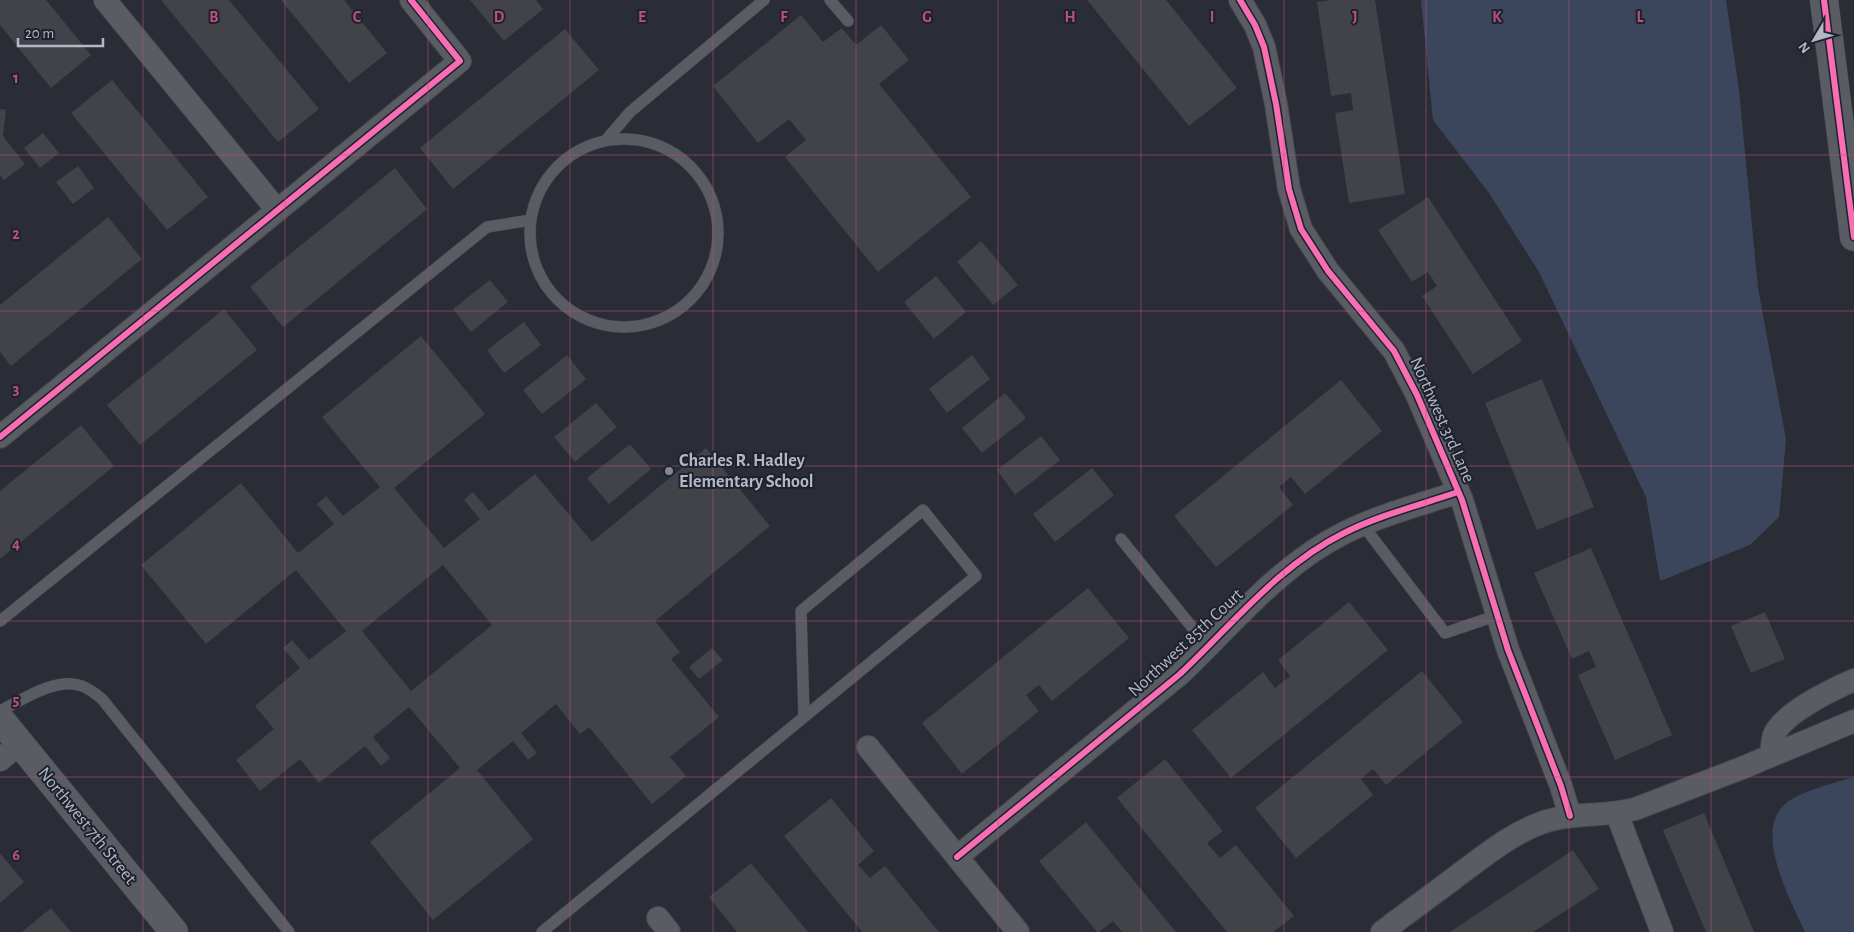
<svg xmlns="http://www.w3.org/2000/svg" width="1854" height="932" viewBox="0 0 1854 932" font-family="'Alegreya Sans',sans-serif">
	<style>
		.water { fill: #3b455c }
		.building { fill: #414349; fill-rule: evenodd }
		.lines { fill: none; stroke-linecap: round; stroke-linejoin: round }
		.service-casing { stroke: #46484e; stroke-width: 12 }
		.minor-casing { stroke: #46484e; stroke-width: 24 }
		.tertiary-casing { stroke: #46484e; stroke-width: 29 }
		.service { stroke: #595c63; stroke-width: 11 }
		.minor { stroke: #595c63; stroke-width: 22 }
		.tertiary { stroke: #595c63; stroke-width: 28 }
		.cycleway-casing { stroke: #1e222e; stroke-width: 9 }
		.cycleway { stroke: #f96db3; stroke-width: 6 }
		.grid { fill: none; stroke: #bd5080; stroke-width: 1; stroke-opacity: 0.55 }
		.poi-dot { fill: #848793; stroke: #1e222e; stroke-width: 2 }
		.labels { text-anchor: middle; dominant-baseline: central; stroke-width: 4; stroke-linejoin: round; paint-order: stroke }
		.street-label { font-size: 18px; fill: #b4b8c5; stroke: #1e222e }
		.poi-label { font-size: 18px; font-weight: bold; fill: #b4b8c5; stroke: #1e222e; text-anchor: start }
		.grid-label { font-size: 16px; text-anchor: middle; font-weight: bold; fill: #bd5080; stroke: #1e222e; stroke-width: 4; stroke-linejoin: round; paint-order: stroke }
	</style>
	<rect width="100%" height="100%" fill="#2a2d35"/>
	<path class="water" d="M1421 0H1726L1739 90 1758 288 1786 439 1779 517 1750 545 1660 581 1646 497 1539 272 1489 193 1433 120Z
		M1854 777V932H1805C1790 899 1748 824 1792 799 1807 790 1837 782 1854 777Z"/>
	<path class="building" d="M0 0H46L91 55 51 88 0 25Z
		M161 0H229L319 109 278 142Z
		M281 0H344L387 53 349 83Z
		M470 0H536L543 9 504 41Z
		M1087 0H1166L1237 88 1189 126Z
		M1332 0H1375L1405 194 1349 203 1335 113 1353 110 1351 93 1331 96 1317 2Z
		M801 15 823 42 842 28 856 45 881 25 909 60 879 84 971 197 878 272 785 157 806 140 789 119 758 143 713 86Z
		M565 29 599 70 453 189 420 148Z
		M112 80 208 197 167 230 71 113Z
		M0 109 6 110 3 136 25 164 4 180 0 175Z
		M43 133 59 153 40 168 24 148Z
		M78 166 94 188 73 204 56 182Z
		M395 168 427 209 283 327 250 287Z
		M1428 197 1522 341 1473 374 1422 296 1437 286 1428 272 1412 282 1378 230Z
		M108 217 142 259 11 366 0 352V305Z
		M981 241 1018 285 993 305 957 262Z
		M936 276 966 312 934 339 904 302Z
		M490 280 508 302 471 332 453 309Z
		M224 309 257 350 140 445 107 405Z
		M524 322 541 345 504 373 487 350Z
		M421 336 485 414 394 488 444 548 480 519 464 500 473 492 489 511 535 474 592 542 706 448 770 526 655 621 680 652 671 659 719 717 670 757 686 776 652 804 589 727 580 734 556 704 521 733 537 753 528 760 513 741 477 770 533 839 433 920 370 842 460 768 409 707 373 737 390 758 381 766 365 746 319 783 300 759 260 791 236 760 274 729 255 706 300 668 283 648 292 640 309 660 346 631 296 570 206 644 141 565 241 483 298 553 334 524 317 504 326 496 343 516 380 487 322 417ZM443 565 492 625 411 691 362 631Z
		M567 355 586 379 542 414 523 390Z
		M972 355 990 379 947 413 929 389Z
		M1542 379 1594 507 1537 530 1485 403Z
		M1341 380 1382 431 1305 494 1291 477 1279 487 1293 505 1216 567 1174 516Z
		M1005 393 1026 418 982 453 962 428Z
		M596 403 617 427 575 462 554 437Z
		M81 425 114 466 0 559V491Z
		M1041 436 1060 460 1015 495 997 470Z
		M630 444 651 469 609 504 587 478Z
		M1092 468 1114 495 1055 542 1033 514Z
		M1591 548 1672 735 1615 760 1578 675 1596 667 1589 651 1572 659 1534 573Z
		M1088 588 1129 638 1052 701 1039 685 1026 695 1039 711 962 774 922 723Z
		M1349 602 1388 650 1231 778 1192 730 1263 672 1275 688 1290 676 1278 660Z
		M1765 612 1785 659 1751 673 1731 626Z
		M712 648 723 660 699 679 689 667Z
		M1422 671 1463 722 1386 785 1373 769 1361 779 1373 795 1296 858 1255 808Z
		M1165 759 1223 831 1207 843 1220 858 1236 845 1294 916 1273 932H1227L1117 798Z
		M831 798 874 851 858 865 870 878 885 866 939 932H862L784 836Z
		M1704 813 1754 932H1706L1663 830Z
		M1086 822 1176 932H1122L1113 921 1099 932H1097L1039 861Z
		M1573 850 1599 889 1533 932H1450Z
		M0 853 24 882 0 903Z
		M751 863 808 932H737L709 897Z
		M51 908 71 932H22Z"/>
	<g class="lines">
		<g class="service-casing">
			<path id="service" d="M830 0 848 21
				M607 139 630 112 764 0
				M530 233a94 94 0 1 1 188 0a94 94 0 1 1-188 0Z
				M1363 525 1445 633 1498 615
				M1121 539 1208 647
				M0 621 487 227 531 220
				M0 711C22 700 57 676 82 686 90 689 96 694 102 699L289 932
				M542 932 976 576 923 510 801 611 804 717"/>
		</g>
		<g class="minor-casing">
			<path id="minor" d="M105 0 277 210
				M1240 0 1255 25 1264 47 1276 104 1289 189 1301 229 1328 271 1394 351 1417 395 1462 500 1508 650 1561 786 1570 816
				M0 437 460 61 411 0
				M868 747 1018 932
				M1771 755C1772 749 1772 741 1774 735 1783 713 1833 689 1854 680
				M0 760 20 743
				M1617 814 1662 932
				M957 857 1180 674C1233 624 1278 566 1344 533 1380 515 1420 505 1458 492
				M658 918 669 932
				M1382 932C1408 912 1435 893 1461 873 1487 854 1511 834 1541 823 1572 812 1604 817 1635 809L1742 768 1854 721"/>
		</g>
		<g class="tertiary-casing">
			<path id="tertiary" d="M1824 0 1854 237
				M0 719 174 932"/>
		</g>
		<use href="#service" class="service"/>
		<use href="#minor" class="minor"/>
		<use href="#tertiary" class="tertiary"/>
		<g class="cycleway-casing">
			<path id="cycleway" d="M1240 0 1255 25 1264 47 1276 104 1289 189 1301 229 1328 271 1394 351 1417 395 1462 500 1508 650 1561 786 1570 816
				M1824 0 1854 237
				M0 437 460 61 411 0
				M957 857 1180 674C1233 624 1278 566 1344 533 1380 515 1420 505 1458 492"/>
		</g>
		<use href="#cycleway" class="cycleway"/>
	</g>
	<path class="grid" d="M143 0V932M285 0V932M428 0V932M570 0V932M713 0V932M856 0V932M998 0V932M1141 0V932M1284 0V932M1426 0V932M1569 0V932M1711 0V932M0 155H1854M0 311H1854M0 466H1854M0 621H1854M0 777H1854"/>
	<circle class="poi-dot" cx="669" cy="471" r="5"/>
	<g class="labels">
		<g class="street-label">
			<text transform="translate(1442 420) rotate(66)">Northwest 3rd Lane</text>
			<text transform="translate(1186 643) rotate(-43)">Northwest 85th Court</text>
			<text transform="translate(87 826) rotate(51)">Northwest 7th Street</text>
		</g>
		<g class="poi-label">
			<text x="679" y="461">Charles R. Hadley<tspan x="679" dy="21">Elementary School</tspan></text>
		</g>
	</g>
	<g class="grid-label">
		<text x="214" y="22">B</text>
		<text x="357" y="22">C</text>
		<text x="499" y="22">D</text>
		<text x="642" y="22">E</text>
		<text x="784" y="22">F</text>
		<text x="927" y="22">G</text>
		<text x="1070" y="22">H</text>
		<text x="1212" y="22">I</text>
		<text x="1355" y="22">J</text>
		<text x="1497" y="22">K</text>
		<text x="1640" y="22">L</text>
		<text x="16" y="83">1</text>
		<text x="16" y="239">2</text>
		<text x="16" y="394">3</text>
		<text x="16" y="549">4</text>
		<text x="16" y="705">5</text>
		<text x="16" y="860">6</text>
	</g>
	<g transform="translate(1814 40) rotate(232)" stroke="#1e222e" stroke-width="4" paint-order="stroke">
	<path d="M0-4L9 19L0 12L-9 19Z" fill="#b4b8c5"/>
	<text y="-8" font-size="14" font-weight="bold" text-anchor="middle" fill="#b4b8c5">N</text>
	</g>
	<path d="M18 38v8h85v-8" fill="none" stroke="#b4b8c5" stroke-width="2.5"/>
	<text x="25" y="38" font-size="15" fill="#b4b8c5" stroke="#1e222e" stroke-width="4" paint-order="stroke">20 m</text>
</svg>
